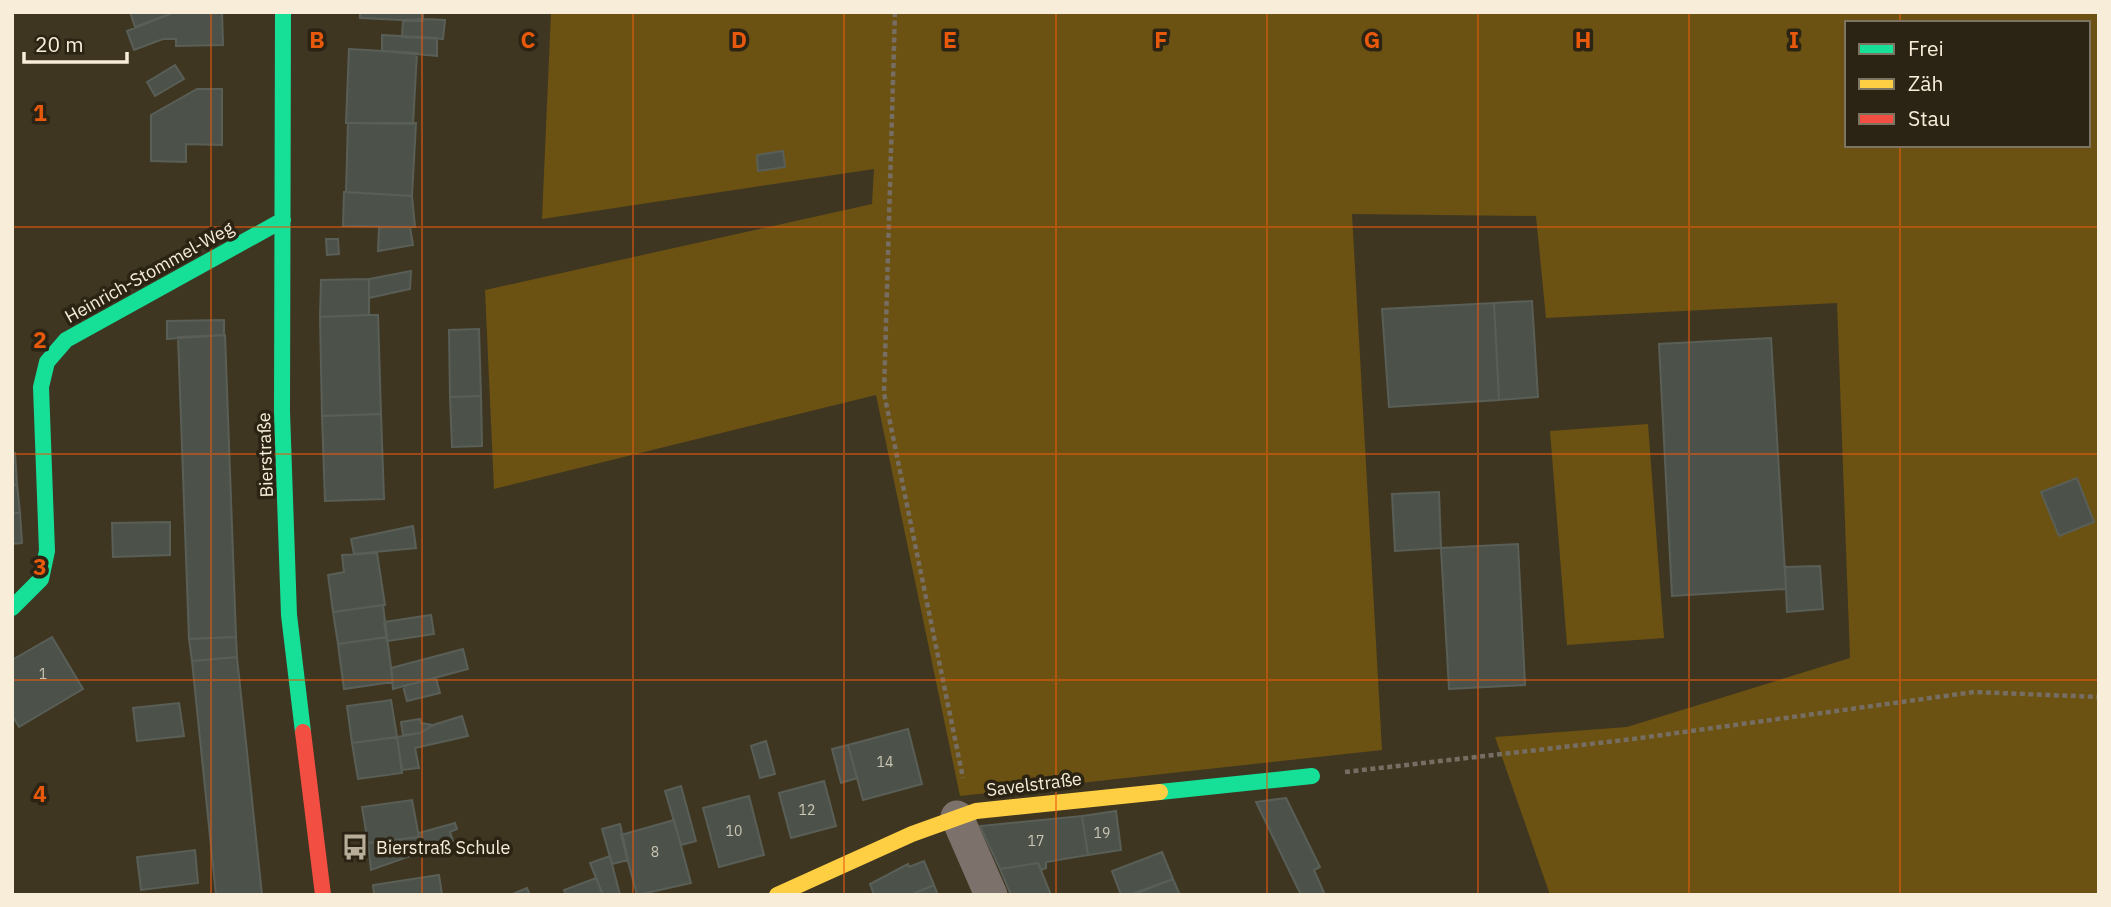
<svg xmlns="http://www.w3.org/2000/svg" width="2111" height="907" viewBox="0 0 2111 907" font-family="'IBM Plex Sans',sans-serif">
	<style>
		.green { fill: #6b5212; fill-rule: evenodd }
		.building { fill: #4c524a; stroke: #595f57; stroke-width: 2 }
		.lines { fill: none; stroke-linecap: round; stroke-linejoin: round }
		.path { stroke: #766d63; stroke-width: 4.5; stroke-dasharray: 5 3.5; stroke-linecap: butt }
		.street { stroke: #7d726b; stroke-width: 33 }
		.fast { stroke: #16e098; stroke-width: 16 }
		.slow { stroke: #ffcf43; stroke-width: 16 }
		.jam { stroke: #f24e42; stroke-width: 16 }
		.grid { fill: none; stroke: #e8590c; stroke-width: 2; stroke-opacity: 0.55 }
		.labels { text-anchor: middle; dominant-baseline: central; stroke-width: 7; stroke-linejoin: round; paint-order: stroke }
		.number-label { font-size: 14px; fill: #ccc6b4 }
		.street-label { font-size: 18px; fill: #f7edd8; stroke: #2b2414 }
		.poi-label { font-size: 18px; fill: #f7edd8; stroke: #2b2414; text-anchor: start }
		.grid-label { font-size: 23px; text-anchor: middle; font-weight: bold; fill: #e8590c; stroke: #2b2414; stroke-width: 7; stroke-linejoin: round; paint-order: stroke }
	</style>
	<rect width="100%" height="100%" fill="#3f3622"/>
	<path class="green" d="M551 12H2099V895H1550L1495 737 1627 727 1850 658 1837 303 1546 318 1536 216 1352 214 1382 750 960 796 876 395 494 489 485 290 872 204 874 169 542 219ZM1847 23H2088V145H1847Z
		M1648 424 1664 638 1567 645 1550 431Z"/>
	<path class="building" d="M130 12H175L135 27Z
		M175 12H222L223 45 176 46V39H163L134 50 127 31Z
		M360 12H423V21L360 18Z
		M423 19 445 20 443 39 402 37 403 20Z
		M382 35 437 38V56L382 51Z
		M349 49 417 53 413 124 346 123Z
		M175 65 184 79 155 96 147 82Z
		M197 89H222V145L186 144V162L151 161V115Z
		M348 123H416L412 196 346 192Z
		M783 151 785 167 758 171 757 155Z
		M344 192 412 196 415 227 343 226Z
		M383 227H410L413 245 378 251 379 228Z
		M326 239H338L339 254 327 255Z
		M411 271 410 289 369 298V279Z
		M369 279V315L320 317 321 280Z
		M1532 301 1538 397 1499 400 1494 303Z
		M1494 303 1499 400 1389 407 1382 309Z
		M369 315H378L381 414 322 416 320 317Z
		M224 320V335L167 339V321Z
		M479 329 481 396 450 397 449 330Z
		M225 335 236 637 189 639 178 337Z
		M1771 338 1786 589 1672 596 1659 344Z
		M481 396 482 446 452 447 450 397Z
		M381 414 384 499 325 501 322 416Z
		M15 453 17 484 12 485V454Z
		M2077 478 2094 522 2059 536 2041 492Z
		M17 484 20 513H12V485Z
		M1439 492 1441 548 1395 551 1392 494Z
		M12 513H20L22 543 12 544Z
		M170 522V555L113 557 112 523Z
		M413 526 416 548 354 554 351 539Z
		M1518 544 1525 685 1449 689 1441 548Z
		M377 553 385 605 333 612 328 575 344 572 342 555Z
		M1820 566 1823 609 1787 612 1785 567Z
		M383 605 387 637 338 644 333 612Z
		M431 615 434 634 387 641 384 622Z
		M52 637 83 689 19 727 12 715V660Z
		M236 637 237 657 192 661 189 639Z
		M387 637 393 682 344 689 338 644Z
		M463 649 468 669 393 689 391 668Z
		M237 657 262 895H216L192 661Z
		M436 678 440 693 407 701 403 686Z
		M391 700 397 737 352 743 347 706Z
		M179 703 184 736 137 741 133 708Z
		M462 716 468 736 415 748 419 768 402 770 397 737 420 733 433 725Z
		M420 719 421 723 433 725 420 733 403 735 401 722Z
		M908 729 922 784 863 800 848 745Z
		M397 737 402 773 358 779 352 743Z
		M766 741 775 774 760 778 751 746Z
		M848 745 857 778 841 783 832 749Z
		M824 781 836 826 791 838 779 793Z
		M681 786 696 841 681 845 665 791Z
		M749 796 764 855 719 867 703 808Z
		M1286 798 1320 867 1314 870 1325 895H1301L1256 802Z
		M412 800 419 837 368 843 362 807Z
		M1116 811 1121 850 1088 855 1082 816Z
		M1082 816 1088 855 1046 862V868L1041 870 1038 863 1000 869 980 826Z
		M674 820 691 883 637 895 621 835Z
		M455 823 457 829 450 832 453 841 371 870 368 843 419 837V833Z
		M620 824 628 860 612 864 602 829Z
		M195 850 198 883 141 890 137 857Z
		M1162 852 1173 879 1133 895H1121L1112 871Z
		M610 856 612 864 620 895H603L590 863Z
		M924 861 934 885 910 895H874L870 884 908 864 909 867Z
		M1038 863 1051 895H1011L1000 869Z
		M439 875 442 895H374L373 885Z
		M596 878 603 895H566L564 890Z
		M1173 879 1180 895H1133L1132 894Z
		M934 885 938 895H910Z
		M527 888 530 895H510Z"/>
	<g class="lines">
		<path class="path" d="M895 12 884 393 963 778
			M1345 772 1633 739 1974 692 2099 697"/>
		<path class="street" d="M957 817 991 895"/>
		<path class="fast" d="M283 12 282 412 289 615 303 732
			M12 608 41 579 47 551 41 387 47 362 66 340 283 220
			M1160 792 1312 776"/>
		<path class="slow" d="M777 895 912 834 976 811 1160 792"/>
		<path class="jam" d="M303 732 323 895"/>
	</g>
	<path class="grid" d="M211 12V895M422 12V895M633 12V895M844 12V895M1056 12V895M1267 12V895M1478 12V895M1689 12V895M1900 12V23M1900 145V895M12 227H2099M12 454H2099M12 680H2099"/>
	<defs>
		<g id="bus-bare" transform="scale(2.1)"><path d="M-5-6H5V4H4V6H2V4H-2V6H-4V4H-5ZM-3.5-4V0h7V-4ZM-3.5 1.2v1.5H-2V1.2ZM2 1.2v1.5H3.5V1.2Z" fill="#b7ad98" stroke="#2b2414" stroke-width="2.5" paint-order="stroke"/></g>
	</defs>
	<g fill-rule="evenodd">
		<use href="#bus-bare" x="355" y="847"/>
	</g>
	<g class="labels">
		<g class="number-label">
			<text x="43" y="674">1</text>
			<text x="885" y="762">14</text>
			<text x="807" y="810">12</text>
			<text x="734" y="831">10</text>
			<text x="1102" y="833">19</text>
			<text x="1036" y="841">17</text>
			<text x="655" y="852">8</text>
		</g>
		<g class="street-label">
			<text transform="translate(149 272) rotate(-29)">Heinrich-Stommel-Weg</text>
			<text transform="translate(265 455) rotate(-92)">Bierstraße</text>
			<text transform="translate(1034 784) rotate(-7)">Savelstraße</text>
		</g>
		<g class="poi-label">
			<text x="376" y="847">Bierstraß Schule</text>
		</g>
	</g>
	<g class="grid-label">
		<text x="317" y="48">B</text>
		<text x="528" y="48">C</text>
		<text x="739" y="48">D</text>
		<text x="950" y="48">E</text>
		<text x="1161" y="48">F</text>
		<text x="1372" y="48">G</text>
		<text x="1583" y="48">H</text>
		<text x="1794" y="48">I</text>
		<text x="40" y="121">1</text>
		<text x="40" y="348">2</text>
		<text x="40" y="575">3</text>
		<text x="40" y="802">4</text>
	</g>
	<rect width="2111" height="907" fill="none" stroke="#f7edd8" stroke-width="28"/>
	<rect x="1845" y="21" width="245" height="126" fill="#2b2414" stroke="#7d7462" stroke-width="2"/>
	<rect x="1859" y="44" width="35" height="10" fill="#16e098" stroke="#7d7462" stroke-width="2"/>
	<text x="1908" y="56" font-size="21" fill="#f7edd8">Frei</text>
	<rect x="1859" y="79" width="35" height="10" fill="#ffcf43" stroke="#7d7462" stroke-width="2"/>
	<text x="1908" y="91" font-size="21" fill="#f7edd8">Zäh</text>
	<rect x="1859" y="114" width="35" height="10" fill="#f24e42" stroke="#7d7462" stroke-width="2"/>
	<text x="1908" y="126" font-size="21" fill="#f7edd8">Stau</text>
	<path d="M24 52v10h103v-10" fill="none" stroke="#f7edd8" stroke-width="3.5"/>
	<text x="35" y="52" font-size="21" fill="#f7edd8" stroke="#2b2414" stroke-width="5" paint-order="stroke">20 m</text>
</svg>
